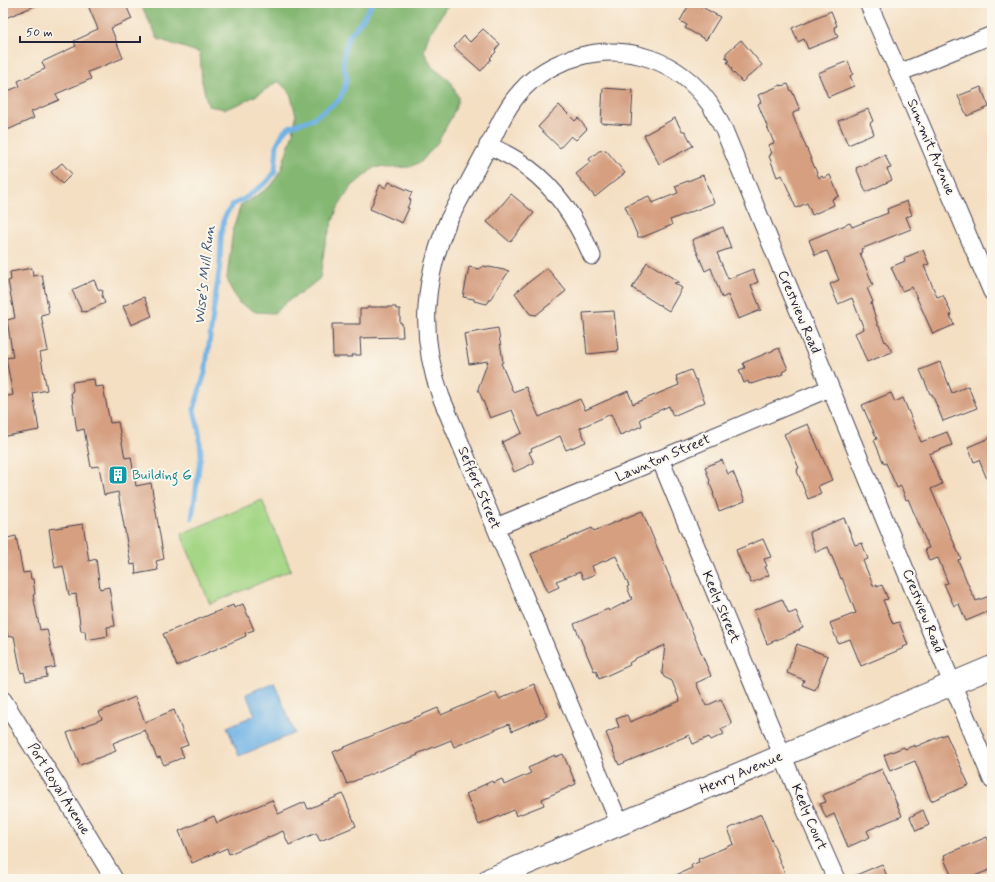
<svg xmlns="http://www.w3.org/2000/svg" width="995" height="882" viewBox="0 0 995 882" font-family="Mynerve,sans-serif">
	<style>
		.green { fill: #a4d685; stroke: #637c60 }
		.forest { fill: #83b772; stroke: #526c56 }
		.water { fill: #70b2e5; stroke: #496a90 }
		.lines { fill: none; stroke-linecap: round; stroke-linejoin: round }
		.stream { stroke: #70b2e5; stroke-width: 5 }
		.building { fill: #d59f80 }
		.minor-casing { stroke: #423e4f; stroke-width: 19 }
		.primary-casing { stroke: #423e4f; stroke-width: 24 }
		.minor { stroke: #fff; stroke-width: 17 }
		.primary { stroke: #fff; stroke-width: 22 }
		.labels { text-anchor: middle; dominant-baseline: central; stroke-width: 4; stroke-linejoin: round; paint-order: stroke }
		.street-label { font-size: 14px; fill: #22223b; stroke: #fbf7ec }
		.culture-label { font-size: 14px; fill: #0d838f; stroke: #fbf7ec; text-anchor: start }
		.water-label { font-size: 15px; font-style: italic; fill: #3d5476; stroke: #fbf7ec }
	</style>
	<rect width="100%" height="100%" fill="#fbf7ec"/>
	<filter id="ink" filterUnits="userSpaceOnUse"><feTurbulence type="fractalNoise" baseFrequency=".025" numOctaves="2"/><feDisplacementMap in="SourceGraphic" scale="8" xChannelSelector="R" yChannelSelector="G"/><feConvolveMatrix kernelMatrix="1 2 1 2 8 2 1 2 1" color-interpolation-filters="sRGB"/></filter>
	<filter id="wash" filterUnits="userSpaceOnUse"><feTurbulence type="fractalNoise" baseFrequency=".012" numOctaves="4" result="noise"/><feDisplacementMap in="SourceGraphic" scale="16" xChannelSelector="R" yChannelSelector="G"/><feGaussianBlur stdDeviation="0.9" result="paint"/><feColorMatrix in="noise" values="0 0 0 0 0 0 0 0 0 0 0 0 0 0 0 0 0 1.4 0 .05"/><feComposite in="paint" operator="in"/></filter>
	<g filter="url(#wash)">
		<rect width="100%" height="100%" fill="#f4dfc3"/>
		<path class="green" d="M262 500 291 570 210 604 181 534Z"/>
		<path class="forest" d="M140 3H451L445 9 428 37 424 51 432 67 450 81 458 97V102L451 118 438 142 421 162 409 167 390 168 375 167 351 187 337 209 325 244 320 278 303 292 289 300 274 313 256 312 239 303 230 287 227 278 233 229 241 205 255 197 272 185 282 168 283 163 293 133 296 115 290 93 278 81 259 94 239 104 225 109 208 106 202 82 200 53 158 39Z"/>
		<path class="water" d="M274 682 295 733 239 756 227 727 255 715 246 694Z"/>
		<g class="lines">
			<path class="stream" d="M192 518 201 453 199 432 194 410 198 395 205 373 220 264 221 238 224 218 232 205 244 199 268 181 275 172 277 144 284 131 291 126 312 119 339 100 344 89 347 78 343 64 345 47 349 36 362 20 372 3"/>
		</g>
		<g id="blocks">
			<path class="building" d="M3 3H42L3 19Z
				M87 3H125L132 19 111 28 123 58 88 72 91 79 56 94 59 100 31 112 34 118 3 132V93L20 86 18 81 45 69 42 62 76 46 74 41 89 34V33L98 29Z
				M690 3H695L720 17 706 40 685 28 687 25 680 21Z
				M831 11 837 26 834 27 838 37 808 49 804 39 798 42 792 28Z
				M483 29 500 44 495 50 496 52 490 58 491 59 481 71 454 47 464 36 470 42Z
				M741 40 762 65 742 82 731 70 732 69 727 62 729 61 726 58V53Z
				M848 61 853 74 850 76 854 86 828 97 818 73Z
				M788 84 791 91H792L800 110 793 113V116L819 178 822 176 823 178 830 175 839 196 832 199 834 205 812 215 807 203 796 208 782 175 777 177 769 156 771 155 770 154 772 153 768 145 774 143 758 104 761 102 758 95 781 85V86Z
				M981 87 989 107 967 116 958 96Z
				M603 88 633 90 631 125 601 123Z
				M559 105 575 121 578 118 587 129 576 140 571 136 560 148 538 127Z
				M868 109 873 121 870 123 874 134 848 145 838 121Z
				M675 118 682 131H685L693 146 659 164 644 135Z
				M606 150 625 173 595 197 576 174 591 162 589 159 599 151Z
				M885 155 891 168 887 169 892 180 866 192 856 168Z
				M62 163 72 174 62 184 51 172Z
				M703 175 714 203 670 220 672 225 643 237H638L625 206 649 196 652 203 678 193 675 186Z
				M389 182 412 192 409 199 411 200 407 208H409L402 223 370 209 380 185 386 188Z
				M511 194 534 213 510 242 487 222Z
				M907 201 912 215 906 217 911 229 861 249 862 252 860 253 873 285 867 288 873 302 871 303 878 326H879L885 342 886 341 892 352 867 362 855 333 864 329 852 298 838 304 830 284 839 280 827 251 815 255 809 240 850 223 852 227 888 213 887 209Z
				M723 227 731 248 717 253 728 279 753 269 758 282 751 285 761 310 738 319 728 295 722 298 711 268 705 271 692 240Z
				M923 250 929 264 924 266 937 297 943 295 952 315H950L954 325 933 334 912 287 902 291 891 267 905 261 904 258Z
				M647 262 679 282 674 283 682 288 669 311 632 288Z
				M484 266 509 271 487 304 474 301V299L463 297 469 267 479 269Z
				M32 268 33 276 42 275 49 313 41 315 48 351 40 353 47 390 33 393 39 430 6 436 3 418V397L13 395 6 358 13 357 7 320 15 318 8 281 11 280 10 272Z
				M547 268 566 291 536 315 530 314 515 293Z
				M94 280 98 289 103 291 102 296 105 303 85 312V311L82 312 72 290Z
				M144 297 152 316 131 325 123 306Z
				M368 307H396V309H400V323H402L403 337 360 338 361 355H352L353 357H333L332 324H360V309H367Z
				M614 311 618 351 587 354 583 313Z
				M498 328 503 362 501 363 513 392 526 387 539 417 580 399 585 410 628 391 633 404 679 385 676 376 691 370 695 380 696 379 705 402 673 416 669 406 640 419 642 426 620 435 611 414 580 428 586 442 566 450 560 436 531 449 532 451 529 452 534 463 514 472 502 442 522 433 512 410 490 418 478 389 488 361 469 364 464 334Z
				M779 348 788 369 782 372 783 374 770 379 769 378 751 384V383L749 384 748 381 744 383 739 370 745 368 743 363Z
				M940 362 952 393 968 386 977 408 943 421 932 394H930L920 370Z
				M94 379 95 387 103 386 110 423 118 422 125 458 131 457 136 486 151 483 164 559 156 561 158 570 136 574 135 564 131 565 118 492 104 495 99 466 91 467 84 429 77 431 71 392 73 391 72 382Z
				M891 393 895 402 903 398 921 442 947 432 952 445 929 454 942 484 931 489 961 559 958 560 973 596H974L976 601 992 595V610L966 621 959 604 954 606 944 584 948 583 938 558 929 561 925 549 929 548 908 499 906 500 901 486 897 488 886 463 884 464 874 440 877 439 862 405Z
				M808 424 832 480 818 486 821 494 808 499 797 471H798L797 469 799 468 784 434Z
				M992 437V491L979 460 974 462 968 447Z
				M722 460 728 474 733 472 745 501 719 511 713 494H714L709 482 710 481 705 467Z
				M642 511 711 676 696 683 706 706 721 699 732 724 721 729 724 734 711 740 709 737 693 744 689 735 619 765 606 733 619 727 616 719 627 715 630 722 680 701 672 681 664 677 662 672 665 645 634 659V660L629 663 630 665 599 679 596 670 594 671 574 624 608 609 609 611 632 599 627 587 629 586 616 556 592 566 595 574 583 579 580 572 556 581 559 587 548 592 531 554 592 528 594 531Z
				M844 518 855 545 862 543 868 559 863 561 874 587 877 585V587L882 585 888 599 883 600 893 624 899 622 908 645 903 647 904 648 861 666 850 639 838 643 830 623 856 613 842 578 841 579 828 547 816 552 809 532Z
				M83 524 89 561 96 559 100 589 109 587 115 626 107 627 108 636 86 640 85 631H81L76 594 69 595 63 566 55 568 49 529Z
				M16 536 23 573 30 572 31 579H33L35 594 33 595 40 630 47 629 55 667 46 669 47 677 26 681 24 672 21 673 14 636 8 637 3 614V539Z
				M763 539 771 557 764 559 767 566 765 567 769 575 751 583 747 574 746 575 736 550Z
				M782 599 789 614 796 611 803 628 800 629V630L767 644 754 610Z
				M243 604 254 630 245 633 246 636 177 666 163 634 233 605 234 608Z
				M797 644 828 656 815 690 802 685 804 680 787 673Z
				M534 684 547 716 512 731 509 724 454 747 451 740 417 754 418 755 347 784 333 752 438 708 441 715 496 692 499 699Z
				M135 697 145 722 174 710 188 745 180 748 184 757 164 765 160 757 157 758 145 730 113 743 116 751 80 765 67 733 102 719 99 712Z
				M946 734 969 785 931 801 915 761 890 771 884 755 904 747 905 749 915 745V747Z
				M563 754 576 784 542 799 544 805 516 816 514 810 479 825 466 794 475 790V789L492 781 493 783 502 779 504 785 531 773 528 768 537 764V763L555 755V757Z
				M882 769 902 816 868 830 867 831 870 837 848 847 834 814 826 818 820 804 826 802 823 795Z
				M343 794 356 826 320 841 316 833 289 845 283 831 229 854 227 848 192 863 179 831 214 816 217 823 272 800 278 814 305 802 308 809Z
				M923 810 929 825 916 831 910 817Z
				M761 814 787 879H667L692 868 691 865 699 862 698 859 734 844 728 829Z
				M987 837 992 848V869L967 879H953L944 859 945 858 944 855Z
				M882 864 888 879H847Z"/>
		</g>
	</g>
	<g filter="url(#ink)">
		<use href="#blocks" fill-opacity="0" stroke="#423e4f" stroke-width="1"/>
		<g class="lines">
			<g class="minor-casing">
				<path id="minor" d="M868 3 899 73 992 292
					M899 73 992 35
					M488 145C502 152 516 158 528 168 558 190 578 223 592 256
					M660 459 798 793 836 879
					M496 527 660 459 830 388
					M3 700 70 806 114 879
					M620 825 441 397C419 336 423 281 448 221 462 195 476 169 490 143 499 125 507 106 521 91 536 74 556 63 577 57 628 43 678 60 709 103 715 112 719 121 724 130L992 780"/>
			</g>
			<g class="primary-casing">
				<path id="primary" d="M490 879 992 667"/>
			</g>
			<use href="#minor" class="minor"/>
			<use href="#primary" class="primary"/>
		</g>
	</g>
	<defs>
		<g id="building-square" transform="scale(1)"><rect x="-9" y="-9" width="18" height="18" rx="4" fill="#0f9aa8" stroke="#fbf7ec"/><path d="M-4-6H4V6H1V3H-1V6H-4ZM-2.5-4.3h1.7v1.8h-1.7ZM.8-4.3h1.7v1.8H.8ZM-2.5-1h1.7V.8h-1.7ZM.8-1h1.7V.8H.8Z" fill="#fff"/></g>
	</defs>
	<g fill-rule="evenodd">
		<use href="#building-square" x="118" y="475"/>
	</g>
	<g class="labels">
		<g class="street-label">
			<text transform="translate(931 147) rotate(67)">Summit Avenue</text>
			<text transform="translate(799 312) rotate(67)">Crestview Road</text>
			<text transform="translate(663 458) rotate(-23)">Lawnton Street</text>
			<text transform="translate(479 488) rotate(67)">Seffert Street</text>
			<text transform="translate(721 607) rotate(67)">Keely Street</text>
			<text transform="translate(923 611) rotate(68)">Crestview Road</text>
			<text transform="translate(741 773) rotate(-23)">Henry Avenue</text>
			<text transform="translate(59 789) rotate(58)">Port Royal Avenue</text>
			<text transform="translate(809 817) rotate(67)">Keely Court</text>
		</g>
		<g class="culture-label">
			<text x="132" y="475">Building G</text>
		</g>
		<g class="water-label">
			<text transform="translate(205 275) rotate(-84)">Wise's Mill Run</text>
		</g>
	</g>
	<rect width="995" height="882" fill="none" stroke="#fbf7ec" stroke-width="16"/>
	<path d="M20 36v6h120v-6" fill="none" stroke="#22223b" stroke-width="2"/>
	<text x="26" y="36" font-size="12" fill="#22223b" stroke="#fbf7ec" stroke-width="3" paint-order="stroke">50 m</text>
</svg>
